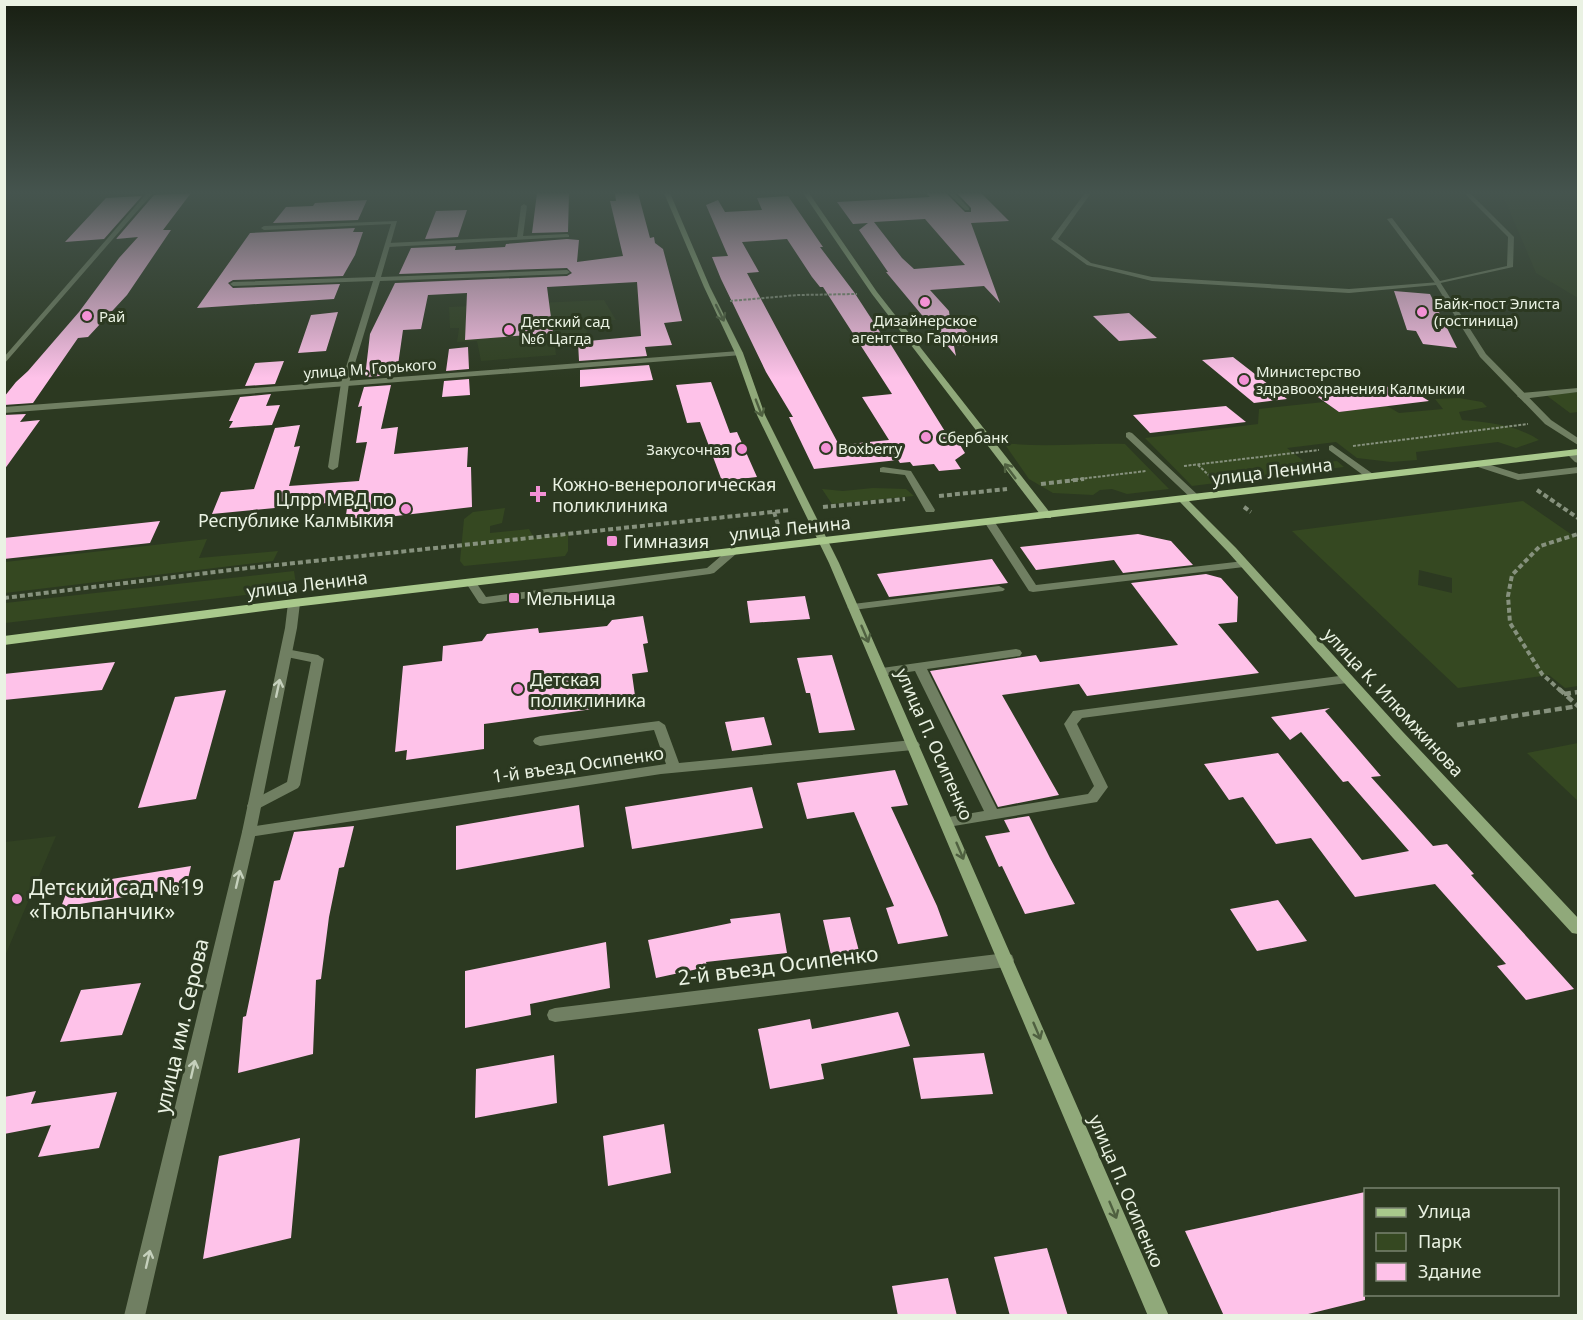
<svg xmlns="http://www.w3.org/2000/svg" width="1583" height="1320" viewBox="0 0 1583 1320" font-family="'Noto Sans',sans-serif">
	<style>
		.built { fill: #314122 }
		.green { fill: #354821; fill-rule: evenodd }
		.building { fill: #fec2e9; fill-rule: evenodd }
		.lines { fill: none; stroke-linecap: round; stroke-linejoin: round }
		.path-far2 { stroke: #86917d; stroke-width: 2; stroke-dasharray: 3 1.5; stroke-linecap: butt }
		.path-far1 { stroke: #86917d; stroke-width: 4; stroke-dasharray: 5 3; stroke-linecap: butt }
		.path { stroke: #86917d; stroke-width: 4.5; stroke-dasharray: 7 4; stroke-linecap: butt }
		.service { fill: #707f62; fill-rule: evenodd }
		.minor { fill: #707f62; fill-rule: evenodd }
		.tertiary { fill: #707f62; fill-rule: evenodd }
		.secondary { fill: #90a97a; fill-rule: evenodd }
		.primary { fill: #a9c98c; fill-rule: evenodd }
		.oneway { stroke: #4f6040 }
		.oneway2 { stroke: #c5d0bc }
		.poi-dot { fill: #f391d5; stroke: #2c3921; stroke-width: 2 }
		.labels { text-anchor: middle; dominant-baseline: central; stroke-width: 6; stroke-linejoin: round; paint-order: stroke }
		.far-poi-label { font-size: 15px; fill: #eaf2e3; stroke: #2c3921; text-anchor: start }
		.far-street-label { font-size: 15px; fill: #eaf2e3; stroke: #2c3921 }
		.street-label { font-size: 18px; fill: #eaf2e3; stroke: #2c3921 }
		.poi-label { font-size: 18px; fill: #eaf2e3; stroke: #2c3921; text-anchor: start }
		.near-poi-label { font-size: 21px; fill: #eaf2e3; stroke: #2c3921; text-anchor: start }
		.near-street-label { font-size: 21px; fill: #eaf2e3; stroke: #2c3921 }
	</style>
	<rect width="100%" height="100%" fill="#2c3921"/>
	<path class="built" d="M289 193H426L382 197 292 198Z
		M1502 193H1578V298L1536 273Z
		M604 300 616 320 586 322 587 335 554 338 556 355 481 361 477 341 457 342 459 328H450L449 307Z
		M56 836 5 956V842Z"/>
	<path class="green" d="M1578 392V412L1570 413 1546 395Z
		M1459 398 1482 402 1487 407 1459 412 1462 420C1488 422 1516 425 1539 440L1516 448 1498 442 1416 452 1417 460 1391 462 1357 458 1336 442 1287 448 1306 463 1337 461 1344 467 1192 486 1145 438 1258 424 1259 409 1324 402 1339 412 1387 406 1399 413 1443 409 1435 399Z
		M1004 443C1045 448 1084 443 1125 444L1169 489 1127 494 1112 489 1100 490 1093 495 1053 493 1029 479Z
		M873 488 906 489 914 496 832 504 822 489 843 491Z
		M1523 501 1578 539V686L1565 688 1549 675 1458 688 1292 531ZM1419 570 1452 578V593L1418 585Z
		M505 508 502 523 490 526V533L529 529 534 538 568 534V551L565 556 464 566 460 561 464 519 473 512Z
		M207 539 199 558 278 551 273 561 5 593V562Z
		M294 571 296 584 287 589 271 592 5 623V603Z
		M1578 743V801L1527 753Z"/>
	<path class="building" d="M191 193 163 230H171L127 295 88 337 78 338 33 403 4 405V397L16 382 28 371 79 312 119 258 138 237 116 239 154 195Z
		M537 193H569L568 232 532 233Z
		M615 193H638L650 238 654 237 655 243 663 249 682 321 664 323 672 345 645 347 647 356 579 361 578 342 641 336 637 282 547 287 553 333 465 340 467 293 428 295 421 329 403 330 398 365 395 366 393 375 365 377 370 334 395 283 567 276 572 273 567 268 399 274 411 248 456 246 455 250 505 247 506 244 567 239 579 240 577 262 623 256 610 201H616Z
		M926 193H946L965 212H971V208L957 193H981L1009 221 971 223 1000 303 984 286 930 290 949 311 951 327 962 326 978 344 954 346 956 356 886 272H888L859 230 868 223 853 224 837 202 930 197ZM925 219 965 265 914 269 902 258 874 222Z
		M142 196 104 239 65 242 106 198Z
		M788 196 823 247H820L854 292 880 332H883L951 441 957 440 965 453 955 460 961 469 939 471 934 464 913 466 910 462 900 463 898 460 814 469 789 417H793L766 372 721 279 712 257 728 256 706 205 718 200 725 212 762 210 757 198ZM787 239 812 277 820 287H823L892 394 862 397 889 440 839 445 747 273 759 272 742 242Z
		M367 200 358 220 273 223 286 207 313 206 315 203Z
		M467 210 458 237 425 239 436 211Z
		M355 228 353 232H363L355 255 343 276 233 280 228 283 233 288 340 284 334 299 197 308 250 233Z
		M1394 291 1430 294 1457 348 1423 344 1416 331 1407 330Z
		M338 312 326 351 298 353 311 315Z
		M1129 313 1157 338 1119 341 1093 316Z
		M468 347 469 369 446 371 449 349Z
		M1233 357 1287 399 1254 403 1202 360Z
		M284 361 275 384 245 386 255 363Z
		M649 365 653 380 580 387V370Z
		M469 379 470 395 442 397 444 381Z
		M711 382 730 433 737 432 757 477 722 481 700 422 687 423 676 385Z
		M391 385 381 429 398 427 394 454 468 447 467 467H471L472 507 345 522 348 501 212 514 221 492 254 489 275 428 300 425 294 447 300 446 289 486 359 481 367 442 356 443 362 406 358 407 364 387Z
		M1403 385 1429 401 1339 412 1315 395Z
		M271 394 266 406 280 405 272 425 229 428 233 421H229L240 397Z
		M1226 406 1246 422 1150 433 1133 415Z
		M26 414 20 422 40 420 4 470V415Z
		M160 521 150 543 4 559V538Z
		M1138 534 1171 541 1193 565 1123 573 1114 560 1036 570 1020 547Z
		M992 559 1008 583 889 597 877 574Z
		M1206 574 1221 578 1238 597 1237 622 1218 624 1259 673 1087 696 1079 684 1002 695 1059 795 998 807 930 671 1036 655 1040 662 1178 645 1131 583Z
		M805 596 810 619 750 623 747 601Z
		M643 616 648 643 643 644 648 672 632 674 636 703 484 724V749L406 760 407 750 395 752 403 666 442 661 443 646 482 641 487 634 538 628 539 633 607 626 612 620Z
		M832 655 855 730 819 733 810 693H806L797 658Z
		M115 662 102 690 4 700V674Z
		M226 690 196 799 138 808 175 697Z
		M1330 708 1325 711 1381 776 1371 777 1433 846 1447 844 1474 874 1471 875 1574 989 1526 1000 1497 966 1506 964 1435 884 1355 897 1311 838 1276 844 1243 797 1229 800 1204 764 1278 753 1362 860 1409 851 1348 781 1343 782 1301 732 1290 740 1271 717Z
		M764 717 772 745 732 751 725 722Z
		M895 770 908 805 891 807 937 906 948 936 898 944 886 908 894 906 854 812 807 819 797 783Z
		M752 787 763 828 632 849 625 807Z
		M579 805 584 847 456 870V826Z
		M1029 816 1050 858 1075 904 1025 914 1002 866 999 867 985 836 1010 832 1004 820Z
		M354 826 344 867 339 868 329 917 321 979 316 980 313 1054 238 1073 243 1017 246 1016 274 881 280 880 294 832Z
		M191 866 186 887 61 907 69 886Z
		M1278 900 1307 941 1257 951 1230 909Z
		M780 913 787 953 706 962 707 967 656 978 648 940 731 923 730 919Z
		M850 917 859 951 831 955 823 920Z
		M606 942 610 988 530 1004 531 1015 465 1028V971Z
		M141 983 122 1035 60 1042 81 990Z
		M898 1012 910 1046 821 1064 824 1079 770 1089 758 1029 810 1019 812 1029Z
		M984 1053 993 1094 921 1099 913 1058Z
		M554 1055 557 1103 475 1118 476 1069Z
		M36 1091 31 1104 117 1092 99 1148 38 1157 51 1125 4 1134V1097Z
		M664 1124 671 1173 608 1186 603 1136Z
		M300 1138 291 1238 203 1259 219 1156Z
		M1365 1192V1300L1300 1316H1224L1185 1231Z
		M1047 1248 1068 1316H1010L994 1257Z
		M948 1278 957 1316H898L892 1286Z"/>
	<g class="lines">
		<path class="path-far2" d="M730 301 798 295 857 294
			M1353 446 1528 424
			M1198 465 1214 480
			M1184 466 1319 450
			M1071 480 1146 471"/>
		<path class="path-far1" d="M1041 484 1084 479
			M1537 490 1578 518
			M939 496 1007 489
			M823 507 905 499
			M1244 507 1251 512
			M774 512 780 531
			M4 598 239 569 791 510
			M1561 691 1542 674 1510 623 1508 596 1512 575 1540 546 1578 534"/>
		<path class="path" d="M1559 689 1578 706
			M1564 694 1578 692
			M1457 725 1578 706"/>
		<path class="service" d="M1464 193H1470L1514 237 1513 267 1436 284 1387 219 1392 218 1440 281 1507 266 1508 237Z
			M524 204 527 206 523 236 567 234 569 235V237L388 247 385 245 388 243 517 237 521 206Z
			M1578 388V392L1521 399 1517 396 1521 393Z
			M1129 432 1132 433 1199 496V500H1193L1126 437V433Z
			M1332 445 1373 474V478H1367L1329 450V446Z
			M1571 450 1578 455V463L1575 462 1566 453Z
			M1478 461 1519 474 1578 467V473L1518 480 1475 466V462Z
			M883 467 911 471 935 510 934 512H926L905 475 880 472V468Z
			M990 520 994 521 1036 585 1244 561 1249 564 1244 567 1033 592 1029 591 985 523Z
			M732 549 736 550 737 552 736 554 714 573 710 574 483 604 479 603 466 583 467 581H475L486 597 707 568 728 550Z
			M999 586 1005 589 1003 591 853 610 847 607 853 604Z
			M286 649 318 655 324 659 300 785 298 788 254 811 249 810 247 806 249 802 287 782 311 662 282 656 280 653Z
			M1016 649 1020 650 1022 653 1020 656 927 669 997 809 1088 794 1094 786 1064 724 1073 711 1347 675 1353 679 1347 683 1082 718 1077 724 1108 787 1097 802 948 827 943 826 941 822 943 818 984 811 915 671 882 676 876 672 882 668Z
			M659 721 665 725 679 763 913 740 918 742 920 745 918 748 913 750 661 774 249 837 244 836 242 832 244 828 249 827 666 764 654 730 540 746 535 744 533 741 535 738 540 736Z
			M1006 953 1012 955 1014 960 1012 965 1006 967 555 1022 549 1020 547 1015 549 1010 555 1008Z"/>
		<path class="minor" d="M147 193H153L4 364V357Z
			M948 193H954L969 208V210H965Z
			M1085 193H1091L1058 239 1091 263 1152 277 1349 289 1440 282 1486 354 1551 420 1578 438V445L1545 424 1480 357 1436 285 1349 293 1152 281 1087 265 1051 239Z
			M397 221 381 277 567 270 570 272 567 274 380 281 349 383 338 467 333 470 330 469 328 467 341 383 373 281 233 286 230 284 233 282 375 277 391 224 264 230 261 228 264 226Z"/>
		<path class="tertiary" d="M739 351 743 353 742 355 4 413V407Z
			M294 600 300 603 297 628 256 832 145 1316H124L242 832 285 628 288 603Z"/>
		<path class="secondary" d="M664 193H670L710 287 743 353 765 415 839 563 1169 1316H1148L829 563 757 415 735 353 704 287Z
			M803 193H809L877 292 1051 514V518H1043L872 294Z
			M1183 497 1186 498 1236 548 1403 732 1578 918V934L1572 933 1393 738 1228 552 1180 502V498Z"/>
		<path class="primary" d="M1578 449V455L294 607 4 645V636L294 599Z"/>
	</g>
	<defs><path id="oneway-shaft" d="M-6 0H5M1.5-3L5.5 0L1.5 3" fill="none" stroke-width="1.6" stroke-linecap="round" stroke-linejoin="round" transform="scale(1.5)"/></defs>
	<g class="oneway">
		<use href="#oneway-shaft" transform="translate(720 313) rotate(64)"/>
		<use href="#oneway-shaft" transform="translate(759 408) rotate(69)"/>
		<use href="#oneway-shaft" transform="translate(1010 471) rotate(-127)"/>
		<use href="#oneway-shaft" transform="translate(865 634) rotate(67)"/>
		<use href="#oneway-shaft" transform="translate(960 851) rotate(67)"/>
		<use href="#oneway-shaft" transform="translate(1037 1031) rotate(67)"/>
		<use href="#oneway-shaft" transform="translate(1113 1210) rotate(67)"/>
	</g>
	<g class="oneway2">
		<use href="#oneway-shaft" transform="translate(278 688) rotate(-78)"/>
		<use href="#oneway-shaft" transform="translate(238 879) rotate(-77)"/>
		<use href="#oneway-shaft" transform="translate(193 1069) rotate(-77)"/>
		<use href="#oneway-shaft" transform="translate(148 1259) rotate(-77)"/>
	</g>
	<linearGradient id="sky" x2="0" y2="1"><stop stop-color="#181f12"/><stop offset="0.51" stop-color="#45544e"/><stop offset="1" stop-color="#45544e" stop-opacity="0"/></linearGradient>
	<rect width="1583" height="378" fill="url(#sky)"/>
	<g class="poi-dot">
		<circle cx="925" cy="302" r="6"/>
		<circle cx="1422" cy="312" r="6"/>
		<circle cx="87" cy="316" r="6"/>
		<circle cx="509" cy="330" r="6"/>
		<circle cx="1244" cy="380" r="6"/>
		<circle cx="926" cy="437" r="6"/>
		<circle cx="826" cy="448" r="6"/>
		<circle cx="742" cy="449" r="6"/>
		<path d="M535 485h6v6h6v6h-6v6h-6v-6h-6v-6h6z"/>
		<circle cx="406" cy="509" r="6"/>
		<rect x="606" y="535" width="12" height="12" rx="3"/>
		<rect x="508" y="592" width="12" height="12" rx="3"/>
		<circle cx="518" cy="689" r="6"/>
		<circle cx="17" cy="899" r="6"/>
	</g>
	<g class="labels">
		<g class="far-poi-label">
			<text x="1434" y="303">Байк-пост Элиста<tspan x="1434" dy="17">(гостиница)</tspan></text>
			<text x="99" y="316">Рай</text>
			<text x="925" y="320" text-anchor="middle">Дизайнерское<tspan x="925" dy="17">агентство Гармония</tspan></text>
			<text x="521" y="321">Детский сад<tspan x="521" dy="17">№6 Цагда</tspan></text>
			<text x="1256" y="371">Министерство<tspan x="1256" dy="17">здравоохранения Калмыкии</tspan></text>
			<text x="938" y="437">Сбербанк</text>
			<text x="838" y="448">Boxberry</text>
			<text x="730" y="449" text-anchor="end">Закусoчная</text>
		</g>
		<g class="far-street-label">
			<text transform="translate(370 368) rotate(-4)">улица М. Горького</text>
		</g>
		<g class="street-label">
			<text transform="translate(1272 471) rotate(-7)">улица Ленина</text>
			<text transform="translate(790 528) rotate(-6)">улица Ленина</text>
			<text transform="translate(307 584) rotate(-7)">улица Ленина</text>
			<text transform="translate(1394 702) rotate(47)">улица К. Илюмжинова</text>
			<text transform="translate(935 744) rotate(66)">улица П. Осипенко</text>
			<text transform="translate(578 764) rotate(-8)">1-й въезд Осипенко</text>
			<text transform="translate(1127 1191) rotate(67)">улица П. Осипенко</text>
		</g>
		<g class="poi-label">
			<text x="552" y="484">Кожно-венерологическая<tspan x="552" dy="21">поликлиника</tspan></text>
			<text x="394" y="499" text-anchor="end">Цлрр МВД по<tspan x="394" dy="21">Республике Калмыкия</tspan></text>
			<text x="624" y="541">Гимназия</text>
			<text x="526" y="598">Мельница</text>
			<text x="530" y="679">Детская<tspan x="530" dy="21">поликлиника</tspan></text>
		</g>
		<g class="near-poi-label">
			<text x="29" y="887">Детский сад №19<tspan x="29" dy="24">«Тюльпанчик»</tspan></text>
		</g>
		<g class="near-street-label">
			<text transform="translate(778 965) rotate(-7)">2-й въезд Осипенко</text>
			<text transform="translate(181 1026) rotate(-77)">улица им. Серова</text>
		</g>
	</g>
	<rect width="1583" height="1320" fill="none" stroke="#eaf2e3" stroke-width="12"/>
	<rect x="1364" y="1188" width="195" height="108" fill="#2c3921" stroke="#78836f" stroke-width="1.5"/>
	<rect x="1376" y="1208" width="30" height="9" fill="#a9c98c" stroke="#78836f" stroke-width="1.5"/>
	<text x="1418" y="1218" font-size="18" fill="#eaf2e3">Улица</text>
	<rect x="1376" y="1233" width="30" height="18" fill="#354821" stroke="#78836f" stroke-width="1.5"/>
	<text x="1418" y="1248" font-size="18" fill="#eaf2e3">Парк</text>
	<rect x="1376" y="1263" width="30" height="18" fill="#fec2e9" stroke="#78836f" stroke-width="1.5"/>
	<text x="1418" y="1278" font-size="18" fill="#eaf2e3">Здание</text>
</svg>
